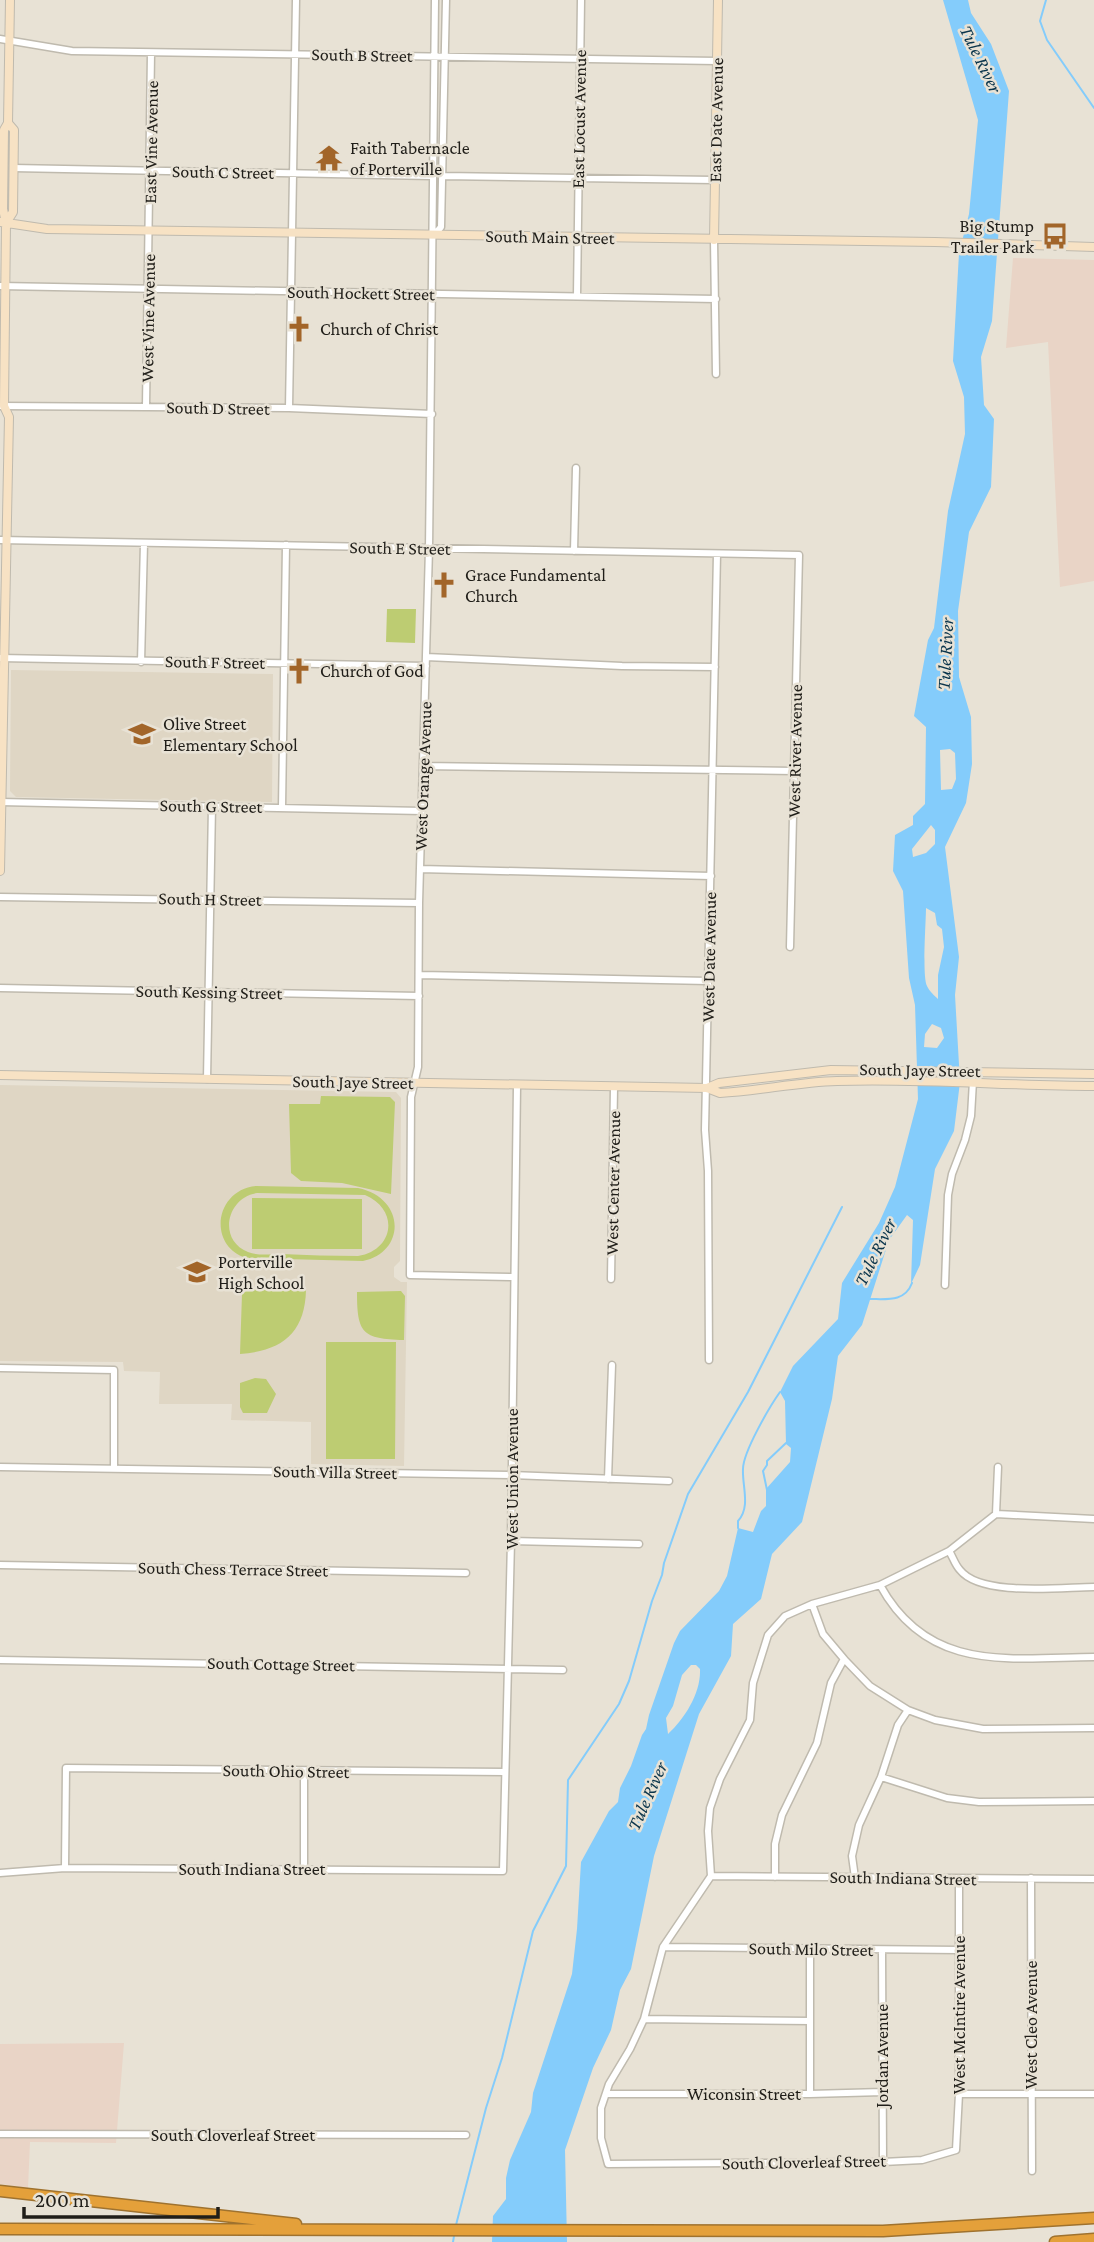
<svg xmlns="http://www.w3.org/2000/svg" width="1094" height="2242" viewBox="0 0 1094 2242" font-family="'Crimson Pro',serif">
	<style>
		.commercial { fill: #e9d4c6 }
		.built { fill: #dfd6c4 }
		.green { fill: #bdcc72; fill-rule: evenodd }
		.water { fill: #84ccfb; fill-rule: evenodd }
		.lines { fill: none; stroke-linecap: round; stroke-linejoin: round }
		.stream { stroke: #84ccfb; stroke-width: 2 }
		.street-casing { stroke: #bfbaae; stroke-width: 9 }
		.secondary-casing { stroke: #bfbaae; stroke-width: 10 }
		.highway-casing { stroke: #9f722e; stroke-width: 13 }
		.street { stroke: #fff; stroke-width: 6 }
		.secondary { stroke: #f7e2c4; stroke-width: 8 }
		.highway { stroke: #e4a03a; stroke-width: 10 }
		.labels { text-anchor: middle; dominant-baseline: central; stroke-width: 5; stroke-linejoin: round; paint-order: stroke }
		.street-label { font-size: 18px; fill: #201e19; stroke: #e8e2d5 }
		.poi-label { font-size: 18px; fill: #201e19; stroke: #e8e2d5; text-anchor: start }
		.water-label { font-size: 19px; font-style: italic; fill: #0a354c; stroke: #e8e2d5 }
	</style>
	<rect width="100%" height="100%" fill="#e8e2d5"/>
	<path class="commercial" d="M1013 258 1094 260V581L1060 587 1048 342 1006 348Z
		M124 2043 116 2143 30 2142 28 2188 0 2184V2044Z"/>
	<path class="built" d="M11 670 273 674 272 802 16 797 10 791Z
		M0 1085 396 1092 401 1098 400 1261 394 1267V1277L401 1282H407L404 1466 311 1464V1422L231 1420 232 1404H159L160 1372 124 1371 123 1362 0 1361Z"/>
	<path class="green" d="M387 609H416L415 643 386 642Z
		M321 1096 390 1097 395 1102 391 1194 342 1183 301 1181 291 1173 289 1104H320Z
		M256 1186 358 1188C406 1198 406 1252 363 1261L246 1258C207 1245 215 1190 256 1186ZM257 1193 365 1195C400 1210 394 1250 358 1256 332 1256 307 1255 281 1254 271 1254 258 1256 248 1252 217 1240 227 1197 257 1193Z
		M252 1198 362 1199V1249H252Z
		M249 1289 306 1290C305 1333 282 1351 240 1354L242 1294Z
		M401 1291 405 1296 404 1340C362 1339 357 1333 357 1292Z
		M326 1342H396L395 1459H326Z
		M255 1378 266 1379 276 1394 267 1413H243L240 1407V1383Z"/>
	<path class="water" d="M943 0H968L971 13 991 44 1009 91 992 321 981 357 984 405 994 419 991 487 969 532 958 611 959 677 971 717 972 764 966 803 945 847 959 957 955 995 960 1082 954 1131 935 1169 920 1265 911 1284 913 1220 907 1215 889 1240 862 1325 838 1356 832 1399 802 1522 772 1554 761 1599 733 1624 731 1656 699 1714 654 1856 631 1969 620 1990 611 2030 593 2068 565 2150 567 2242H492L493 2216 506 2199V2178L510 2160 531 2112 533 2093 572 1974 577 1929 581 1862 609 1811 618 1802 620 1788 631 1766 642 1735 646 1729 649 1715 674 1643 680 1631 719 1591 727 1576 738 1528 753 1532 761 1511 766 1506V1489L790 1462 791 1448 786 1444 785 1401 780 1392 793 1366 838 1319 842 1283 879 1223 895 1187 918 1099 915 1005 909 978 903 891 893 871 895 835 913 825V816L925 804 926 727 914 716 928 640 934 628 948 511 965 434 964 397 953 361 959 253 969 214 978 120ZM950 749 955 753 956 779 952 789 941 790 940 750ZM931 825 935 830V844L926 853 913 857 912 849ZM926 908 935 913 937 925 942 929 944 947 938 975V999C935 996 929 991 927 986 922 976 926 923 926 908ZM932 1024 941 1028 944 1038 937 1048 924 1047 925 1034ZM691 1665H696L700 1669C701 1693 685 1718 668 1734L666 1718 673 1706 682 1675Z"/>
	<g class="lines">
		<path class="stream" d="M1046 0 1040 21 1047 40 1094 108
			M870 1299C887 1299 905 1302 912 1283
			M767 1490 763 1471 767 1465V1461L786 1443
			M738 1528V1521C751 1507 742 1486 743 1469 743 1452 770 1406 780 1392
			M456 2225 486 2108 502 2058 533 1931 566 1866 568 1780 619 1704 629 1681 652 1601 662 1575 664 1563 688 1494 748 1392 842 1207
			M453 2242 454 2236"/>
		<g class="street-casing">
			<path id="street" d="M435 0 429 549 419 903 418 1067 411 1097 410 1275 514 1277
				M0 39 72 51 717 61
				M13 168 432 176
				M443 176 714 180
				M434 235 441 227 446 0
				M714 240 716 374
				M0 286 716 299
				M577 296 581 0
				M0 406 289 408 432 414
				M146 407 151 53
				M289 408 296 0
				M0 540 799 555 790 947
				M574 551 576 468
				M426 657 622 666 715 667
				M0 658 426 666
				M141 662 144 543
				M423 766 794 771
				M0 802 422 811
				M282 807 286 545
				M420 869 711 876
				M0 897 419 903
				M420 975 708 981
				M0 988 419 996
				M207 1079 212 806
				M611 1279 614 1087
				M945 1285 948 1195 952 1174 965 1140 971 1116 973 1081
				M709 1360 708 1171 705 1130 717 554
				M0 1368 114 1370V1468
				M0 1467 511 1475 669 1481
				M608 1479 612 1365
				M996 1514 1094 1519
				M511 1541 639 1544
				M949 1551C953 1557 955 1565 960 1570 981 1597 1062 1587 1094 1587
				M0 1565 466 1573
				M880 1585C928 1673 1008 1658 1094 1657
				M812 1604 823 1634 844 1659 870 1686 908 1710 935 1720 983 1729 1094 1728
				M0 1660 563 1670
				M881 1777 947 1798 979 1802 1094 1801
				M65 1868 66 1768 505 1772
				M304 1869V1771
				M0 1873 65 1868 503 1871 511 1541 517 1086
				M711 1876 1094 1879
				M775 1877V1844L782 1815 817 1743 831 1683 844 1659
				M855 1878 852 1856 859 1825 881 1777 898 1725 908 1710
				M1031 1878 1032 2171
				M959 1879V2094L956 2150 922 2160 883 2162 608 2164 601 2138V2108L609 2084 630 2049 644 2019 663 1947 711 1876 708 1831 710 1808 720 1779 750 1720 753 1683 768 1635 785 1616 812 1604 880 1585 949 1551 996 1514 998 1467
				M663 1947 959 1950
				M810 1949V2094
				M882 1950 883 2162
				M644 2019 810 2021
				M606 2094H810L883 2092
				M959 2094H1094
				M0 2134 466 2135"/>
		</g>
		<g class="secondary-casing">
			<path id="secondary" d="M0 222 47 229 935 242 1094 247
				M6 223 13 212 14 130 8 123
				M714 240 718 0
				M0 871 9 417 4 406 6 223 3 209 4 130 8 123 10 0
				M0 1075 707 1088 720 1093C759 1091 798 1082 837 1081 923 1078 1008 1086 1094 1086
				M707 1088 719 1083 831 1070 1094 1074"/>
		</g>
		<g class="highway-casing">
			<path id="highway" d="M0 2191 296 2224
				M0 2229 883 2231 1094 2218
				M1055 2242 1094 2239"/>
		</g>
		<use href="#street" class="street"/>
		<use href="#secondary" class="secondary"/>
		<use href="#highway" class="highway"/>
	</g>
	<defs>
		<g id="temple-bare" transform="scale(2.1)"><path d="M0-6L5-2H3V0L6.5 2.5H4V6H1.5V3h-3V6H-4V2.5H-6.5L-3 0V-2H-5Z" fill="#a26529" stroke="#e8e2d5" stroke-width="2.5" paint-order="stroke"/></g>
		<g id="bus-bare" transform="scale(2.1)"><path d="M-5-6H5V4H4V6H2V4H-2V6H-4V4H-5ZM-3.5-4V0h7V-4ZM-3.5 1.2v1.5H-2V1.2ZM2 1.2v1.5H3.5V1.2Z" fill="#a26529" stroke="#e8e2d5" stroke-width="2.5" paint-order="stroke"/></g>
		<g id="church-bare" transform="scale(2.1)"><path d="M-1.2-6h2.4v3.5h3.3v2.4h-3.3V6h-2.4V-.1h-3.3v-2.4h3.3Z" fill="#a26529" stroke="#e8e2d5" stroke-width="2.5" paint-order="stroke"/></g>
		<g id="school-bare" transform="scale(2.1)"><path d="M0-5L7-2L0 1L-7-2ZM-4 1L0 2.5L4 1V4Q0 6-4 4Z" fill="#a26529" stroke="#e8e2d5" stroke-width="2.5" paint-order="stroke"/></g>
	</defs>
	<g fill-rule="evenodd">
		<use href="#temple-bare" x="329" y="158"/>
		<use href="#bus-bare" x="1055" y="236"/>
		<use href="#church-bare" x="299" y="329"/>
		<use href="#church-bare" x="444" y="585"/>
		<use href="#church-bare" x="299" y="671"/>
		<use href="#school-bare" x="142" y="734"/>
		<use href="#school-bare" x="197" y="1272"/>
	</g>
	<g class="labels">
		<g class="street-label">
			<text transform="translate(362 55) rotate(1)">South B Street</text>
			<text transform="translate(579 119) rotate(-89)">East Locust Avenue</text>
			<text transform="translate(716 120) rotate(-89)">East Date Avenue</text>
			<text transform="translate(151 142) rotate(-89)">East Vine Avenue</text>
			<text transform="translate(223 172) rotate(1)">South C Street</text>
			<text transform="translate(550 237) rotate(1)">South Main Street</text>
			<text transform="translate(361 293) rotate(1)">South Hockett Street</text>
			<text transform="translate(148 318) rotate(-89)">West Vine Avenue</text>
			<text transform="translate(218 408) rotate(1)">South D Street</text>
			<text transform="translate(400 548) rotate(1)">South E Street</text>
			<text transform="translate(215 662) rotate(1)">South F Street</text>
			<text transform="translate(795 751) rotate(-89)">West River Avenue</text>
			<text transform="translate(423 776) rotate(-88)">West Orange Avenue</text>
			<text transform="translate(211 806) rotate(1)">South G Street</text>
			<text transform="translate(210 899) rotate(1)">South H Street</text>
			<text transform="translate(709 957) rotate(-89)">West Date Avenue</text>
			<text transform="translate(209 992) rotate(1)">South Kessing Street</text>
			<text transform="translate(920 1070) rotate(1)">South Jaye Street</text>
			<text transform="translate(353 1082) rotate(1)">South Jaye Street</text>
			<text transform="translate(613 1183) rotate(-89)">West Center Avenue</text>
			<text transform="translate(335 1472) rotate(1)">South Villa Street</text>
			<text transform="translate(512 1479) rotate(-90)">West Union Avenue</text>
			<text transform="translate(233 1569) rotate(1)">South Chess Terrace Street</text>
			<text transform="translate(281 1664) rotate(1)">South Cottage Street</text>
			<text transform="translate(286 1771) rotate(1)">South Ohio Street</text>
			<text x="252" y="1869">South Indiana Street</text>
			<text transform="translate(903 1878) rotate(1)">South Indiana Street</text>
			<text transform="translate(811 1949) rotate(1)">South Milo Street</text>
			<text transform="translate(959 2015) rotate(-90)">West McIntire Avenue</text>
			<text transform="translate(1031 2025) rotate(-90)">West Cleo Avenue</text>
			<text transform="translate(882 2056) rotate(-90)">Jordan Avenue</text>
			<text x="744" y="2094">Wiconsin Street</text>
			<text x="233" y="2135">South Cloverleaf Street</text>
			<text transform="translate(804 2162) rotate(-1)">South Cloverleaf Street</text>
		</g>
		<g class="poi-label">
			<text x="350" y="148">Faith Tabernacle<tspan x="350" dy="21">of Porterville</tspan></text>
			<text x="1034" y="226" text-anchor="end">Big Stump<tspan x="1034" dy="21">Trailer Park</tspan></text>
			<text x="320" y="329">Church of Christ</text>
			<text x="465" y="575">Grace Fundamental<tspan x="465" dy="21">Church</tspan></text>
			<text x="320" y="671">Church of God</text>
			<text x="163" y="724">Olive Street<tspan x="163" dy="21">Elementary School</tspan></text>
			<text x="218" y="1262">Porterville<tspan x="218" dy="21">High School</tspan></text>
		</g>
		<g class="water-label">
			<text transform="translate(981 59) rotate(64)">Tule River</text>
			<text transform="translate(945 654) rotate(-87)">Tule River</text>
			<text transform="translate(875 1252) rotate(-64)">Tule River</text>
			<text transform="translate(647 1796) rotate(-66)">Tule River</text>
		</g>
	</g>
	<path d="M24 2207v10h194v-10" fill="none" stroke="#201e19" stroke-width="3.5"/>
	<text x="35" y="2207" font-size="21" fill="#201e19" stroke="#e8e2d5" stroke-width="5" paint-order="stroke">200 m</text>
</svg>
